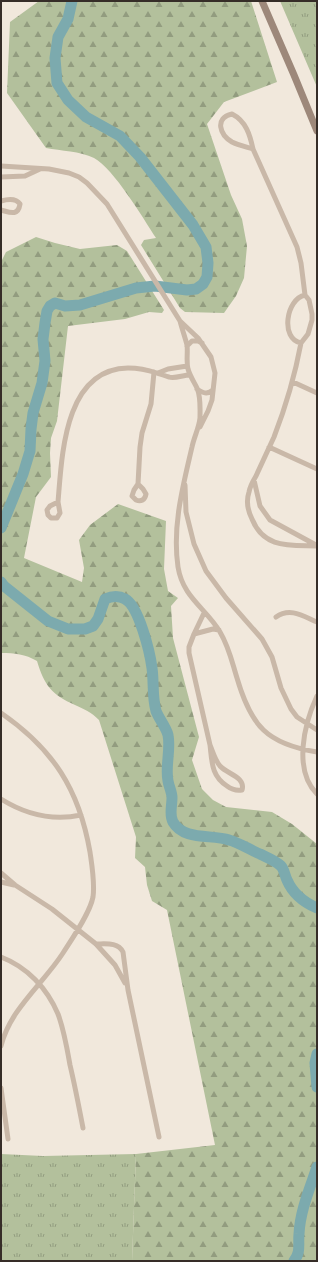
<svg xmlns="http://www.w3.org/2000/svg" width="318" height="1262" viewBox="0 0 318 1262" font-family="'Noto Sans',sans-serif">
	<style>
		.grass { fill: url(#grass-tufts) }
		.forest { fill: url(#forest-firs) }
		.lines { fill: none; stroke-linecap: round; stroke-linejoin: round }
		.river { stroke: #7caaae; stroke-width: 11 }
		.minor { stroke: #c9b8a8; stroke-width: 5 }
		.secondary { stroke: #9d887a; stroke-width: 7 }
	</style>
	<defs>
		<pattern id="grass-tufts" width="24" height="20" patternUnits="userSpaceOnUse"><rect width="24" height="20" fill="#b3c09c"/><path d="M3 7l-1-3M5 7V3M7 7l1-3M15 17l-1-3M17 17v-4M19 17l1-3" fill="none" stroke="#929c7f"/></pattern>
		<pattern id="forest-firs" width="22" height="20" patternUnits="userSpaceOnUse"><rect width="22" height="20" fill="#b3c09c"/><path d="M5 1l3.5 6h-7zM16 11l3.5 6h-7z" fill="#929c7f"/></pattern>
	</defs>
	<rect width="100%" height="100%" fill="#f1e8dc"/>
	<path class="grass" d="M280 1H317V87Z
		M1 1154 43 1156 136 1154 132 1261H1Z"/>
	<path class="forest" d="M39 1H251L277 82 224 102 207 124 231 195 242 219 247 246 244 278 236 296 224 313 185 312 180 308 141 245 144 240 156 238C143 218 114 169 94 158 80 151 61 151 46 148L7 93 10 22Z
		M36 237 55 243 80 249 117 245 127 251 164 310 162 313 149 312 125 319 68 326 57 421 51 438 50 453 51 477 36 497 24 558 82 582 84 568 79 540 90 525 118 504 166 521 164 569 168 591 178 598 171 606 173 638 199 737 192 760 202 789 213 800 226 807 272 812 292 824 317 844V1261H132L136 1154 215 1145 167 910 152 901 147 885 145 867 135 858 136 837 99 720C91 712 84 709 75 705 52 695 44 685 37 661 25 654 15 653 1 653V262L6 252Z"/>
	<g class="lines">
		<path class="river" d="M1 528 23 474 30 451 31 429 33 413 42 383 45 361 43 339 45 323 47 311 50 306 55 303 65 306 80 305 136 288 155 286 187 290 196 289 203 284 207 277 208 263 206 247 193 225 140 157 120 136 86 117 68 100 57 83 55 58 58 37 68 19 72 1
			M1 582 4 586 48 621 68 629H85L93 626 98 619 105 599C112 596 118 595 125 599 139 606 150 653 152 668 154 682 152 697 156 711 159 719 166 727 168 735 171 750 165 766 168 781 169 787 172 792 172 798 172 806 169 815 173 822 184 841 212 834 229 840 240 843 250 850 260 854 266 857 276 861 281 866 284 869 285 876 287 880 293 894 303 902 317 908
			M317 1054 315 1063 317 1087
			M294 1261C301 1252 298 1245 299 1234 300 1211 310 1188 317 1167"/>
		<path class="minor" d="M232 114C246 121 250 135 253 149 247 147 238 145 232 142 220 135 214 118 232 114Z
			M253 149 297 247 301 263 305 295 309 300 312 314V320L308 334 301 343C280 339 286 299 305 295
			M1 166 49 169 69 173 79 177 87 183 107 204 180 321 198 338 211 357 215 373 212 400 208 411 200 427
			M1 177 25 176 40 169
			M1 201C8 199 16 198 20 204 18 217 9 212 1 210
			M180 321C182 329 185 337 187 345 188 353 186 361 188 369 190 376 194 382 197 388 201 397 200 408 200 418 199 428 194 437 192 447 183 486 172 526 178 567 183 598 206 608 220 632 229 647 232 662 237 678 251 726 267 744 317 752
			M301 343C295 375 286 406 274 437 268 450 262 463 256 476 253 481 250 486 249 492 246 501 248 511 252 519 264 549 290 545 317 546
			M187 346 192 341H198L202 343
			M158 373 168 369 187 366
			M293 382 317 393
			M197 389C203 393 207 395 213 390
			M269 447 317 469
			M254 480 260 506 270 520 316 545
			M138 484 140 447 142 433 151 404 154 372
			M138 484 143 489 146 494C145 500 141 502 136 500L132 496 134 490Z
			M185 485 186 512 194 544 206 571 226 598 262 639 272 657 281 688 291 709 297 717 317 730
			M58 502C62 456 64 369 128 368 138 368 148 370 157 373 161 374 165 376 169 377 175 379 183 375 190 375
			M58 502 60 513 57 518H51L48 515 47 510 50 506Z
			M204 613 194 634 213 629 219 630
			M276 617C290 607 303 616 317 622
			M194 634 189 647V653L210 745
			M317 696C304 724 293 770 317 794
			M1 713C53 749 79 789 90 852 92 866 95 883 93 897 90 913 72 939 63 953 43 984 10 1009 1 1046
			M210 745C213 752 215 760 220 766 227 774 246 777 242 790 236 791 231 789 227 786 211 776 212 761 210 745Z
			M1 799C25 814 53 821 81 815
			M1 873 15 885 52 909 96 944 115 965 125 983
			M1 882 14 885
			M96 944C106 944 118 942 123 952L128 990 159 1137
			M1 957C27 967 47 988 58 1014 64 1030 67 1048 70 1065 75 1086 79 1107 83 1128
			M1 1088 8 1139"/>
		<path class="secondary" d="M262 1 294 75 317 131"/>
	</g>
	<rect width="318" height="1262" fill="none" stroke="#362d28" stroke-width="4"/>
</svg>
